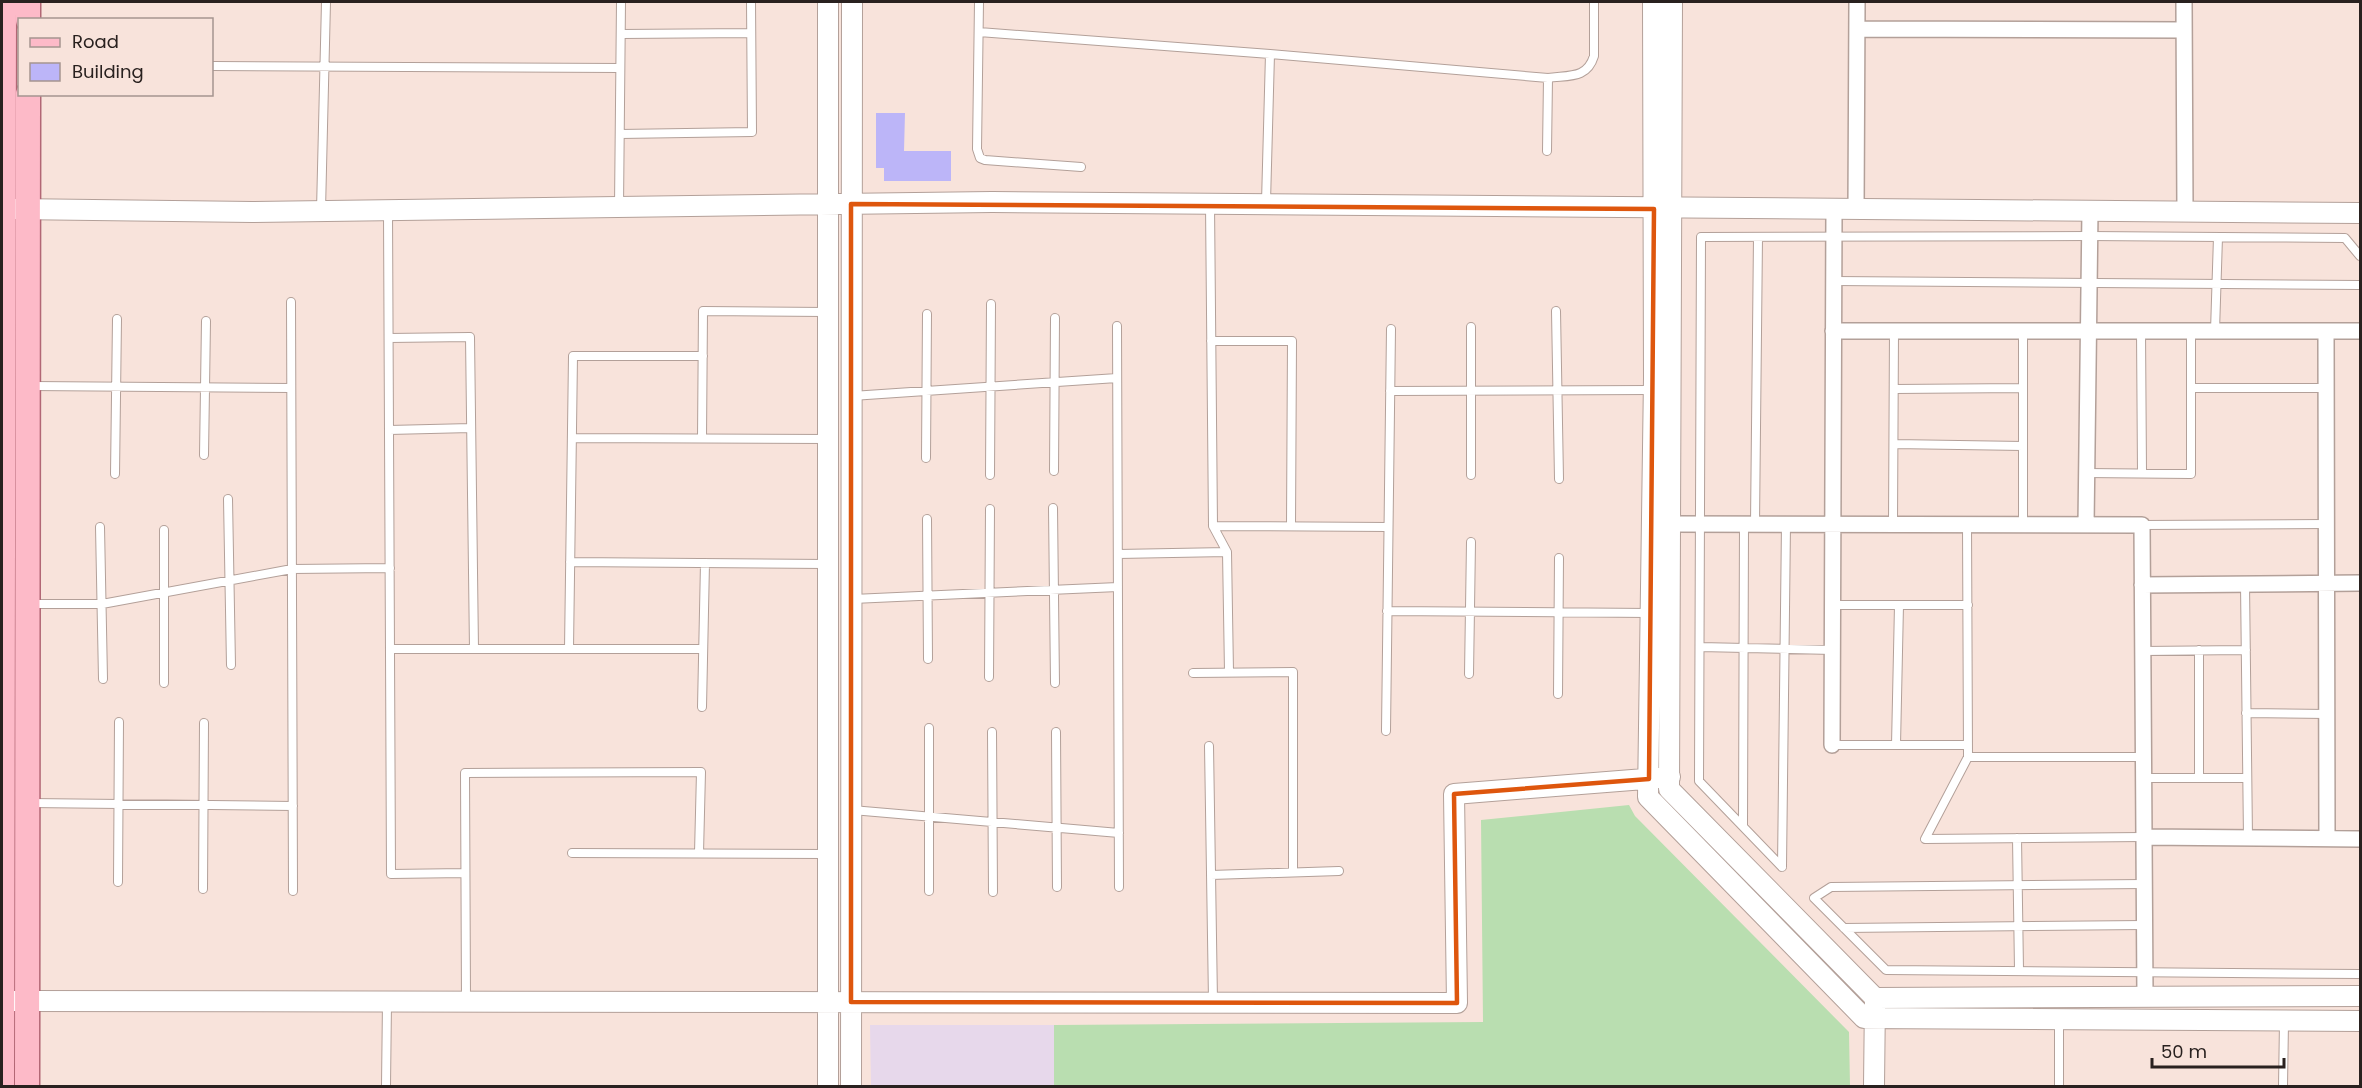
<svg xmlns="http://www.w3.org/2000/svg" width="2362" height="1088" viewBox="0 0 2362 1088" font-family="Poppins,sans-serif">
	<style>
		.education { fill: #e7d8eb }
		.grass { fill: #b9deb0 }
		.building { fill: #bcb5f8 }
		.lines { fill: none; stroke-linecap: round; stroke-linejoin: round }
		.service-casing { stroke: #b3a099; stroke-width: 10 }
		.minor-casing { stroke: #b3a099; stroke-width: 18 }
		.tertiary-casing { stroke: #b3a099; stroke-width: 22 }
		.primary-casing { stroke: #b26775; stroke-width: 27 }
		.service { stroke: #fff; stroke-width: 8 }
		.minor { stroke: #fff; stroke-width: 15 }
		.tertiary { stroke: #fff; stroke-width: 20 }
		.primary { stroke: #fdbac8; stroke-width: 24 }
		.marked { fill: none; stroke: #de560d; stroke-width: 4.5; stroke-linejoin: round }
	</style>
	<rect width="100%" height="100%" fill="#f8e3db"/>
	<path class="education" d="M870 1025H1054V1086H871Z"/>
	<path class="grass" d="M1629 805 1635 816 1849 1032 1850 1086H1054V1025L1483 1022 1481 820Z"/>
	<path class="building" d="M876 113H905L904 151H951V181H884V168H876Z"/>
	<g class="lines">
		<g class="service-casing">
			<path id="service" d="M979 2 977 149 980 158 985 160 1081 167
				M979 32 1270 54 1548 78C1569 75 1587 79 1594 56V2
				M621 34 751 33
				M212 66 620 68
				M620 134 752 132 751 2
				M1547 151 1548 78
				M1266 202 1270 54
				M1210 204 1213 526 1227 552 1229 672
				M619 206 621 2
				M321 210 326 2
				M388 212 391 874 465 873
				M1834 281 2360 285
				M291 302 293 891
				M1556 311 1559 479
				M1117 326 1119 887
				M1471 327V475
				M2141 331 2142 473
				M2215 331 2218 237
				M389 338 470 337 474 649
				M1211 341H1292L1291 526
				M32 386 291 388
				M2191 388H2326
				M1894 389 2023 388
				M1390 391 1652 390
				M852 396 1117 378
				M389 430 471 428
				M572 438 828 439
				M702 438 703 311 826 312
				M1894 444 2023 446
				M204 455 206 321
				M926 458 927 314
				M1054 471 1055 318
				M2086 473 2191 474V331
				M115 474 117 319
				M990 475 991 304
				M228 499 231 665
				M1053 508 1055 683
				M927 519 928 659
				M1755 524 1758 237
				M1893 524 1894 331
				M1967 524 1968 757 1925 839 2143 837
				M2023 525V331
				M2142 525 2326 524
				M1213 526 1388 527
				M100 527 103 679
				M164 530V683
				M1118 554 1227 552
				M570 562 826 564
				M2245 584 2248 838
				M853 599 1118 587
				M31 604H102L292 569 390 568
				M1833 605H1968
				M1387 611 1650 613
				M1700 647 1833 650
				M390 649H703
				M569 649 573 356H703
				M2142 651 2246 650
				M1193 673 1293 672V872
				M1469 674 1471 542
				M989 677 990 509
				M1558 694 1559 558
				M702 707 705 563
				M2246 713 2327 714
				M929 728V891
				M1386 731 1391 329
				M992 732 993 892
				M1056 732 1057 887
				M1832 745H1968
				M1896 745 1899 605
				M1209 746 1213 1001
				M1968 757H2143
				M2143 778H2247
				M2199 778V650
				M30 803 293 806
				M852 810 1119 833
				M1743 825 1744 524
				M2017 838 2019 970
				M572 853 826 854
				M1782 867 1699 781 1701 237 2089 236 2345 238 2360 256
				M1782 867 1786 524
				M1211 875 1339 871
				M118 882 119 722
				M2144 884 1831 887 1814 898 1886 970 2360 974
				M203 889 204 723
				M1844 928 2144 925
				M466 1000 465 773 701 772 699 853
				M386 1086 387 1002
				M2059 1086V1019
				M2283 1086 2284 1022"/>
		</g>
		<g class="minor-casing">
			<path id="minor" d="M2184 2 2185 212
				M1857 29 2184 30
				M1856 210 1857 2
				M1833 331H2360
				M2326 331 2327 838
				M1671 524 2142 525 2145 996
				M2086 525 2090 211
				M2142 585 2360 583
				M1832 745 1834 210
				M2143 837 2360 839"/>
		</g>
		<g class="tertiary-casing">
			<path id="tertiary" d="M1653 2 1654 378 1648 797 1864 1018 2360 1021
				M1672 2 1669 789 1875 998 1874 1086
				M14 209 252 212 992 202 2360 213
				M1875 998 2360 996
				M12 1001 1457 1003 1454 794 1670 777
				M828 1086V2
				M851 1086 852 2"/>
		</g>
		<g class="primary-casing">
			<path id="primary" d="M28 2V20
				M2 1086 4 2
				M27 1086 28 94"/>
		</g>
		<use href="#service" class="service"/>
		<use href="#minor" class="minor"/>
		<use href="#tertiary" class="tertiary"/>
		<use href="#primary" class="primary"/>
	</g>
	<path class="marked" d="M851 204 1654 209 1649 779 1454 794 1457 1003 851 1002Z"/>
	<rect width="2362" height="1088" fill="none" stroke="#29211f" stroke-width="6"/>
	<rect x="18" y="18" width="195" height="78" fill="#f8e3db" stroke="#a59590" stroke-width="1.5"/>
	<rect x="30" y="38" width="30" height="9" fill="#fdbac8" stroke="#a59590" stroke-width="1.5"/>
	<text x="72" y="48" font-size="18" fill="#29211f">Road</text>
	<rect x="30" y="63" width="30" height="18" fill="#bcb5f8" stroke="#a59590" stroke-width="1.5"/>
	<text x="72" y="78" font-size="18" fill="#29211f">Building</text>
	<path d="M2152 1058v9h132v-9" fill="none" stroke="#29211f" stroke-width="3"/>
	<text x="2161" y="1058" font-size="18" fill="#29211f" stroke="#f8e3db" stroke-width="4.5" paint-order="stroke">50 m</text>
</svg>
